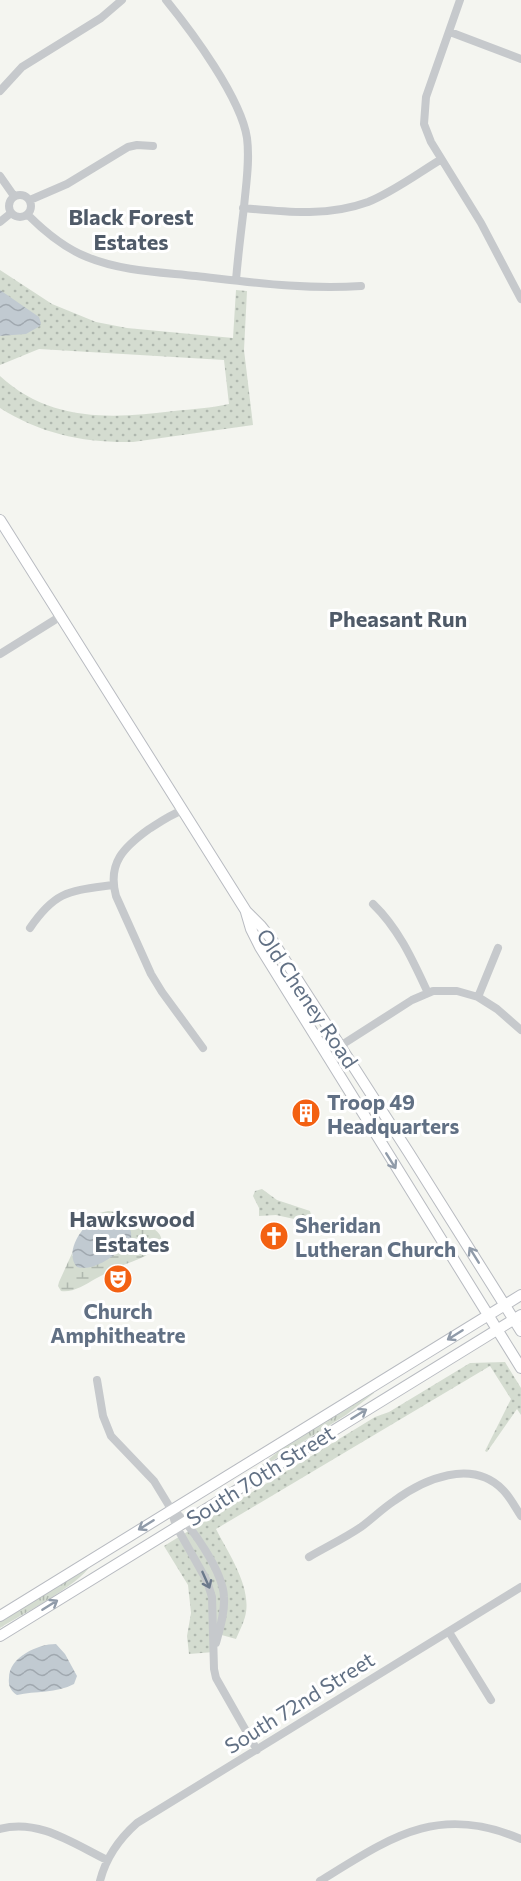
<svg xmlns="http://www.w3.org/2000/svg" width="521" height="1881" viewBox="0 0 521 1881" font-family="Commissioner,sans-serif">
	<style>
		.grass { fill: url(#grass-tufts) }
		.wetland { fill: url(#wetland-marsh) }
		.park { fill: url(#park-dots) }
		.water { fill: url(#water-waves) }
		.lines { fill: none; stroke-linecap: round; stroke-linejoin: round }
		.secondary-casing { stroke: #b8bbc1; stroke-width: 12 }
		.minor { stroke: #c6c9cc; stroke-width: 8 }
		.secondary { stroke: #fff; stroke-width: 10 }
		.oneway { stroke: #909ba9 }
		.oneway2 { stroke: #6b798b }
		.labels { text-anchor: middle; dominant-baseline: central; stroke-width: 6; stroke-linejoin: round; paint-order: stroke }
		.street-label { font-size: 21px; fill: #617084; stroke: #fff }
		.poi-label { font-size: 21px; font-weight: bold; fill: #617084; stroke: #fff; text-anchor: start }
		.neighbourhood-label { font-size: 22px; font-weight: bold; fill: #4f5a68; stroke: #fff }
	</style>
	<defs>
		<pattern id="grass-tufts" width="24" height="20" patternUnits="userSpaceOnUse" patternTransform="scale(1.5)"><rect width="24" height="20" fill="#d4dcd0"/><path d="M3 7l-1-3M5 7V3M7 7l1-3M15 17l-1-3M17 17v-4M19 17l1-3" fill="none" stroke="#afb7ae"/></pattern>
		<pattern id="wetland-marsh" width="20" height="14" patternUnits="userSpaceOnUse" patternTransform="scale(1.5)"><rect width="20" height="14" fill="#d4dcd0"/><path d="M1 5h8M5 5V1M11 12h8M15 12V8" fill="none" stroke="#afb7ae"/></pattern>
		<pattern id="park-dots" width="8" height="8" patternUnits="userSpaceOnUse" patternTransform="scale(1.5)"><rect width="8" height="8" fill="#d4dcd0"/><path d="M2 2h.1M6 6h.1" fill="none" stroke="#afb7ae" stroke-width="1.8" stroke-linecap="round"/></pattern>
		<pattern id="water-waves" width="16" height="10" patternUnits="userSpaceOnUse" patternTransform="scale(1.5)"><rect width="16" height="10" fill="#c1cad1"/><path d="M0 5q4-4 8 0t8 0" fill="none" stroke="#a0a8af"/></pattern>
	</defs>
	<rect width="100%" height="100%" fill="#f4f5f0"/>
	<path class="grass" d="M373 1391 374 1393 346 1415 259 1469 258 1468 281 1449Z
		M90 1566C80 1584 21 1615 0 1628V1621Z"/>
	<path class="wetland" d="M108 1211C123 1212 125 1220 136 1224 142 1227 149 1225 154 1229 180 1248 130 1262 119 1267 111 1270 103 1275 95 1279 85 1285 72 1293 61 1291L58 1286 59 1282 74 1249 72 1256 129 1244 131 1235 125 1226C112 1223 104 1211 90 1220L95 1214Z"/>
	<path class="park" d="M0 270 52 304 96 322 127 328 233 338 236 290 247 291 244 350 253 425 133 442C84 443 41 434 0 408V376C50 422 112 419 174 411 192 409 212 408 229 404L224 360 39 349 0 365Z
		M262 1189 277 1200 310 1211 311 1215 308 1222 276 1215 259 1216V1208L253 1196 255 1191Z
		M505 1362 521 1388V1415L517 1409 487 1452 485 1451 511 1399 490 1366 216 1529C228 1553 253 1588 245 1617 243 1624 239 1632 236 1639L218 1634 214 1652 189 1654 187 1636 191 1613 188 1585 164 1546 375 1417 389 1412 470 1363Z"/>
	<path class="water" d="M0 290 39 317 41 323 40 326 26 334 0 336Z
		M100 1215 106 1216 120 1225 129 1227C132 1233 132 1238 129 1244 115 1254 96 1272 77 1267 63 1252 84 1222 100 1215Z
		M56 1644 65 1654 77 1676 74 1684C57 1693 35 1691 17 1695 11 1691 8 1686 9 1678 9 1657 38 1644 56 1644Z"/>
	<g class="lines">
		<g class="secondary-casing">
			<path id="secondary" d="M0 520 246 911 261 926 272 940 409 1153 521 1331
				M246 912 251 929 260 947 521 1368
				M0 1616 521 1295
				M0 1636 521 1315"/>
		</g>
		<path class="minor" d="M166 0C192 32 241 98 247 138 250 161 246 184 244 207 241 231 238 256 236 280
			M460 0 426 97 424 124 431 142 481 223 521 299
			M450 32 521 59
			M0 91 22 67 101 18 122 0
			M0 176 14 196
			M9 206a11 11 0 1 1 22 0a11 11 0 1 1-22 0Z
			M30 200 67 184 128 147 137 145 153 146
			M243 208C286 212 327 217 368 202 393 192 417 174 440 160
			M28 215C45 232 64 248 87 257 121 271 159 272 196 276 250 282 306 290 361 286
			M0 222 11 213
			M0 654 61 616
			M183 810C170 815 160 822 149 829 124 847 107 863 116 896L151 974 162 992 203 1048
			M373 904C399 929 413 961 428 993
			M30 928C56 890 70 891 113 885
			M478 997 498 948
			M326 1055 412 1000 433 991H457L478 997 497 1009 521 1030
			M97 1380 103 1416 111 1436 154 1481 171 1509 176 1526 207 1581 212 1597 214 1669 216 1678 257 1750
			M173 1510C192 1526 223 1572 224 1597 225 1612 220 1628 216 1643
			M309 1557C326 1547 345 1538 361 1527 372 1519 382 1509 394 1501 424 1479 472 1458 503 1490 510 1497 515 1507 521 1516
			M449 1632 491 1700
			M0 1829C38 1818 74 1844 107 1860
			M100 1881C106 1857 119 1839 137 1823L521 1587
			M320 1881C390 1838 437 1803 521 1839"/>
		<use href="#secondary" class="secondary"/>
	</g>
	<defs><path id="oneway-shaft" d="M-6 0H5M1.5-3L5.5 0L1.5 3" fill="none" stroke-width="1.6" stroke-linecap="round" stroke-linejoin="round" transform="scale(1.5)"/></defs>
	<g class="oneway">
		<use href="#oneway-shaft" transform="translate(391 1161) rotate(58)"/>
		<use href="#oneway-shaft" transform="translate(474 1255) rotate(-122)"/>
		<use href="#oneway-shaft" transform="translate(455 1335) rotate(148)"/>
		<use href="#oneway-shaft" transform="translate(359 1414) rotate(-32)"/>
		<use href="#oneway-shaft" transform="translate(146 1525) rotate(148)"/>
		<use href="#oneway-shaft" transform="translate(50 1605) rotate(-32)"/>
	</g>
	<use class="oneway2" href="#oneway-shaft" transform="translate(206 1580) rotate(66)"/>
	<defs>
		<g id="building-disc" transform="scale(1.5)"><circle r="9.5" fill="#f36112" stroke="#fff"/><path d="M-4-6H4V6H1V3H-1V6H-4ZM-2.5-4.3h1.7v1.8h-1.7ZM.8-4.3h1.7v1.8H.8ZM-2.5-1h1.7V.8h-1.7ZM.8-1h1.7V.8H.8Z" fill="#fff"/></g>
		<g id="church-disc" transform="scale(1.5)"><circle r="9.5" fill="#f36112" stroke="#fff"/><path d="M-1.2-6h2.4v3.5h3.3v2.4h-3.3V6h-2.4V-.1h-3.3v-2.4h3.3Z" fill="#fff"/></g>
		<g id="theatre-disc" transform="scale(1.5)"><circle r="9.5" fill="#f36112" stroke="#fff"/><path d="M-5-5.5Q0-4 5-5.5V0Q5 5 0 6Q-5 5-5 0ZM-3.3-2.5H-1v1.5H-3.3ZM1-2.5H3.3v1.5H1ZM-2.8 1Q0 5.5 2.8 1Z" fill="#fff"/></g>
	</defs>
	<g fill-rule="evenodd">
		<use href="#building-disc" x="306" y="1113"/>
		<use href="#church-disc" x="274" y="1236"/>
		<use href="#theatre-disc" x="118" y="1279"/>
	</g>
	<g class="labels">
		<g class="street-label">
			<text transform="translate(308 998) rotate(56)">Old Cheney Road</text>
			<text transform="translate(260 1475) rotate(-32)">South 70th Street</text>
			<text transform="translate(299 1702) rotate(-32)">South 72nd Street</text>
		</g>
		<g class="poi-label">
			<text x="327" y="1101">Troop 49<tspan x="327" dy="24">Headquarters</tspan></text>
			<text x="295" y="1224">Sheridan<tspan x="295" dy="24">Lutheran Church</tspan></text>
			<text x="118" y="1310" text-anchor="middle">Church<tspan x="118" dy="24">Amphitheatre</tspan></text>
		</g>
		<g class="neighbourhood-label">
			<text x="131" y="216">Black Forest<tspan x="131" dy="25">Estates</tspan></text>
			<text x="398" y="618">Pheasant Run</text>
			<text x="132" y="1218">Hawkswood<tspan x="132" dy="25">Estates</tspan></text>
		</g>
	</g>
</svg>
